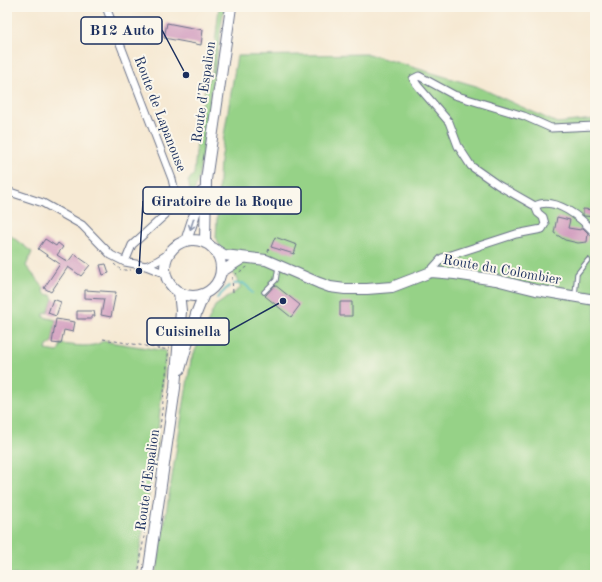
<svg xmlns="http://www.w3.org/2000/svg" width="602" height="582" viewBox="0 0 602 582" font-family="'Old Standard TT',serif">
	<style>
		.green { fill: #96d287; stroke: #588072 }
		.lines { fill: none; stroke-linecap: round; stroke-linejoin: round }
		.stream { stroke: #49b8c1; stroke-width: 2 }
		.building { fill: #cf96bb }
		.lane-casing { stroke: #687087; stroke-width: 5.5 }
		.street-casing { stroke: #687087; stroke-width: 9 }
		.secondary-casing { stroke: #687087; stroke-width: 12 }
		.path { stroke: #687087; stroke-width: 1; stroke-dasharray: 3 3; stroke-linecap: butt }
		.lane { stroke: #fff; stroke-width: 3.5 }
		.street { stroke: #fff; stroke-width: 7 }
		.secondary { stroke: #fff; stroke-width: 10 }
		.oneway { stroke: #8d97ae }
		.labels { text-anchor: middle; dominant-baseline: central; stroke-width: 4; stroke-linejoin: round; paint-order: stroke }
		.street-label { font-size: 14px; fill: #1b2f5e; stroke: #fbf7ec }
		.leader { fill: none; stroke: #1b2f5e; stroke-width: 1.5 }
		.callout-dot { fill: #1b2f5e; stroke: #fbf7ec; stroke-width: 1.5 }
		.callout { fill: #fbf7ec; stroke: #1b2f5e; stroke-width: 1.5 }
		.callout-label { font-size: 15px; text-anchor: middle; font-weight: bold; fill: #1b2f5e }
	</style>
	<rect width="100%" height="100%" fill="#fbf7ec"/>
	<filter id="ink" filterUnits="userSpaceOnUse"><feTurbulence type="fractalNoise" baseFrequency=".025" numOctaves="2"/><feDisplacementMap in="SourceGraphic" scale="8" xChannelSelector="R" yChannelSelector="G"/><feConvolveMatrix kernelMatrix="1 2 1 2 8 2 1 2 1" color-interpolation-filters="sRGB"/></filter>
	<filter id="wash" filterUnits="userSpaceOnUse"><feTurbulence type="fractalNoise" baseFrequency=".012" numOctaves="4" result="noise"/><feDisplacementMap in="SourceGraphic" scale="16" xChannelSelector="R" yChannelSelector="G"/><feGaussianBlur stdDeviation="0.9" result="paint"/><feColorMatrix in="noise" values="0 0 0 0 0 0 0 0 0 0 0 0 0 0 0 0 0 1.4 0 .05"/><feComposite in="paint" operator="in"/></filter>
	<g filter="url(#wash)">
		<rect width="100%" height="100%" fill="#f6e9d3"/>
		<path class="green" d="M219 7H224L199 176 192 199 188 181 194 174C197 146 199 95 212 72Z
			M368 54 476 86 557 123 595 119V575H156L191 360 215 306 241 288 216 238 220 160 237 56Z
			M7 233 32 252 26 266 44 288 43 290 45 294 51 295 53 299 48 313 46 312 44 314V317L56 320 52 343 47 346 46 350 58 352 61 344C74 345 93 349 103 341L166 351 156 449 136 575H7Z"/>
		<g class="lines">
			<path class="stream" d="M234 284 243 283 248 287 252 293
				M217 298 229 286"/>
		</g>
		<g id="blocks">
			<path class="building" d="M167 23 203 30 201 45 164 38Z
				M583 209 595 210V217L584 216 583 215Z
				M557 217 570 220 568 228 581 230V228H583L588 233 587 242 578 243 565 240 554 233Z
				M275 237 297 245 294 254 271 247Z
				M45 239 56 246 58 243 63 247 57 255 68 262 74 254 90 265 81 276 68 267 51 292 44 288 60 264 38 249Z
				M106 264 109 273 103 275 100 265Z
				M275 285 300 305 291 317 265 296Z
				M85 290 116 292 111 317 101 315 104 299 85 298Z
				M53 299 61 302 56 316 48 313Z
				M340 302H352V316H340Z
				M77 311H94L95 316H92V319H77Z
				M56 319 75 322 73 332 64 330 61 344 52 343Z"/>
		</g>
	</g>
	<g filter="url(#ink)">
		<use href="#blocks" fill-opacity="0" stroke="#687087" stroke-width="1"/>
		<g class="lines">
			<g class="lane-casing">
				<path id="lane" d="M264 292 276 280 278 267
					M575 295 577 274 588 260"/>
			</g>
			<g class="street-casing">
				<path id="street" d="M106 7 172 179 175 192 172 205 165 215 132 245 125 262
					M7 191 43 203 82 225 111 255 125 262 146 266 166 274
					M535 206C555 195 582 219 595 233
					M146 266 157 261 170 253
					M431 272 432 269 442 258 516 234 542 229 545 224 543 217 538 213 535 206 498 185 471 166 458 146 449 122 418 86 413 79 419 76 454 95 524 116 551 128 595 126"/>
			</g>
			<g class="secondary-casing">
				<path id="secondary" d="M165 268a28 28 0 1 1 56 0a28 28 0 1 1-56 0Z
					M186 241 202 192
					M205 243 206 180 231 7
					M213 248 224 255 266 260 319 283 330 287 345 289H367L392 287 431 272 455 274 496 280 536 290 595 300
					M221 272 243 258
					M180 369 196 314 204 294
					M148 575 175 388 181 311 179 292"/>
			</g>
			<path class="path" d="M268 252 269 248
				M114 264 121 270H131
				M161 279 170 294
				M233 292 232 278 236 274 249 266
				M103 339 169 350
				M160 428 170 338
				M138 575 146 524"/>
			<use href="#lane" class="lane"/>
			<use href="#street" class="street"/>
			<use href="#secondary" class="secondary"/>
		</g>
		<defs><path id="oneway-shaft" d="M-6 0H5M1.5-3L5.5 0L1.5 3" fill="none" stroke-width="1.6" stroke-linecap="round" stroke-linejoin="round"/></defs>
		<use class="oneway" href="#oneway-shaft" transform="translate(192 224) rotate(108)"/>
	</g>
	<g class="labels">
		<g class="street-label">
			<text transform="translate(204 92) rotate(-82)">Route d'Espalion</text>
			<text transform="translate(160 114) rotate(69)">Route de Lapanouse</text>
			<text transform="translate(502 270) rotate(10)">Route du Colombier</text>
			<text transform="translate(148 480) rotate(-82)">Route d'Espalion</text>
		</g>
	</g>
	<path class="leader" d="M186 75L162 30M139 271L143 201M283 301L229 331"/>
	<g class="callout-dot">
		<circle cx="186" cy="75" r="4"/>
		<circle cx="139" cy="271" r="4"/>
		<circle cx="283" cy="301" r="4"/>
	</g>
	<g class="callout">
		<rect x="81" y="17" width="81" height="27" rx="4"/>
		<rect x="143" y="187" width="158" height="27" rx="4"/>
		<rect x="147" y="318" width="82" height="27" rx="4"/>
	</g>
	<g class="callout-label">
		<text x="122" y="35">B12 Auto</text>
		<text x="222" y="206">Giratoire de la Roque</text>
		<text x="188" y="336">Cuisinella</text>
	</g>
	<rect width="602" height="582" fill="none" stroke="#fbf7ec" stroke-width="24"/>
</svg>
